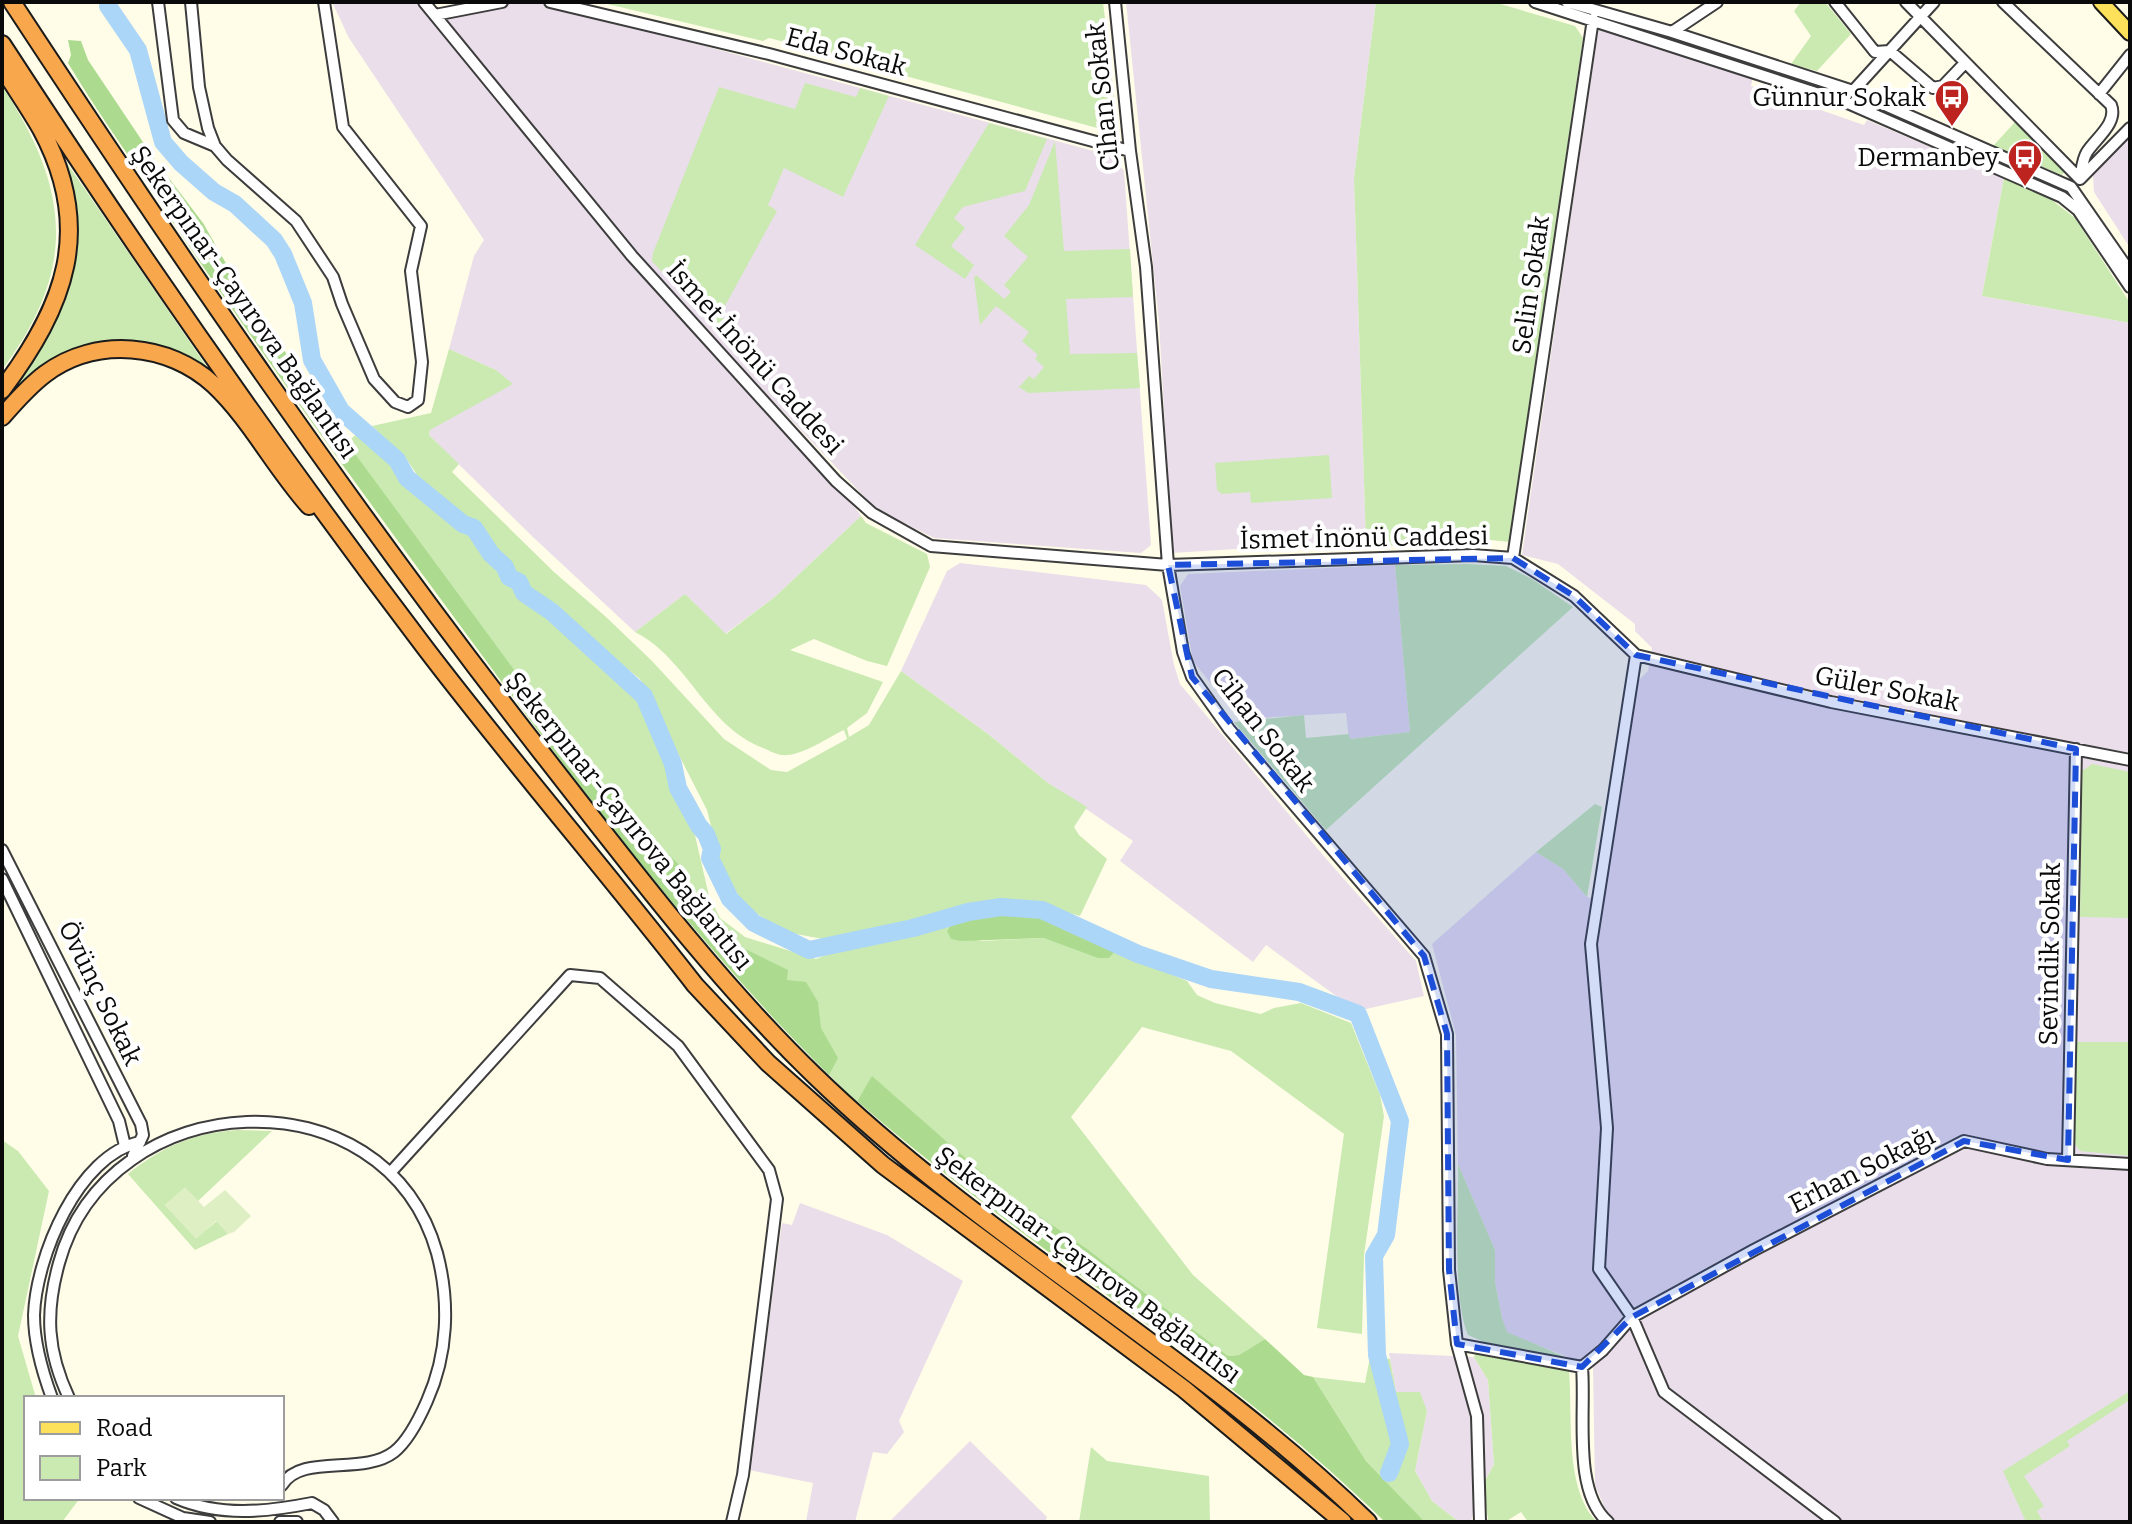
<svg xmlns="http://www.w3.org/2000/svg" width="2132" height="1524" viewBox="0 0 2132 1524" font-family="Bitter,serif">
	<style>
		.industrial { fill: #eadeea }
		.green { fill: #caeab1 }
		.forest { fill: #acdb90 }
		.pitch { fill: #def0c3 }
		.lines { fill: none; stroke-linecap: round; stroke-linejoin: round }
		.river { stroke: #abd6f8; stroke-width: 18 }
		.minor-casing { stroke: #3d3d3d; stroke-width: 14 }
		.major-casing { stroke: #1b1b1b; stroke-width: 18 }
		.highway-casing { stroke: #1b1b1b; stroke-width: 20 }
		.minor { stroke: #fff; stroke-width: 10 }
		.major { stroke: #fde15a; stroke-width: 14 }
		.highway { stroke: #f9a74c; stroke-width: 16 }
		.marked { fill: #1d4ed8; fill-opacity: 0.2; stroke: #1d4ed8; stroke-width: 6; stroke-dasharray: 16 10; stroke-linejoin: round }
		.labels { text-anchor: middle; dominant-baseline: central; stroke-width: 8; stroke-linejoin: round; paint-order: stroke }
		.street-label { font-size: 26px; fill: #0a0a0a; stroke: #fff }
		.poi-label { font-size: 26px; fill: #0a0a0a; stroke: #fff; text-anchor: end }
	</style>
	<rect width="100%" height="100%" fill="#fffce8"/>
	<path class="industrial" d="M332 2H425L436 14 509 2H542L1112 156 1124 171 1151 545 1141 553 934 538 876 509 728 354 836 481 861 516 776 596 725 634 685 594 635 632 534 538 429 435 430 430 496 370 449 349 474 256 484 240 349 38Z
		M1126 2H1376L1354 178 1366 541 1172 553 1159 322Z
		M1598 29 1753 76 1751 86 1864 125 1867 120 2004 178 1982 296 2130 323V1522H1617L1606 1511 1595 1485 1593 1367 1507 1333 1502 1318 1495 1282V1250L1458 1164 1456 1035 1432 944 1536 852 1563 869 1587 897 1604 901 1638 681 1648 671 1652 648 1635 631V624L1558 564 1522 555Z
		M2130 137V248L2094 192 2093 175Z
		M960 563 1146 585 1157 595 1162 600 1174 665 1180 684 1322 854 1416 961 1424 996 1357 1011 1266 945 1253 962 1120 861 1133 841 1048 783 988 734 901 671 947 571Z
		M1395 565 1410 732 1349 739 1346 713 1239 719 1193 661 1180 586 1188 574Z
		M800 1203 887 1235 963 1281 899 1421 904 1432 887 1454 873 1452 855 1522H806L813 1483 749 1470 782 1223 792 1225Z
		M1389 1353 1474 1357 1488 1380 1494 1464 1476 1497 1471 1522H1459L1432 1501 1415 1471 1427 1411 1396 1392Z
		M970 1441 1047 1517 1045 1522H889Z"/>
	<path class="green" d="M599 2H1103L1118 130 1112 132 865 65 860 61 769 38 763 41Z
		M1376 2H1494L1575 26 1583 38 1510 542 1471 538 1468 544 1375 546 1366 541 1354 178Z
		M1801 2H1825L1851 34 1817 71 1791 64 1811 36 1794 11Z
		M805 83 856 97 860 88 889 96 843 197 784 168 768 205 777 211 720 315 737 332 731 347 652 261 653 253 719 87 795 109Z
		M2 86C70 189 78 268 2 370Z
		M2016 121 2066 170 2062 175 1993 146Z
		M989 123 1047 139 1025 191 963 207 954 218 965 228 951 246 974 265 965 279 915 245Z
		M1055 141 1064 251 1130 249 1133 297 1066 299 1070 354 1137 353 1140 388 1028 393 1019 387 1029 376 1034 379 1044 367 1035 359 1038 355 1022 341 1029 332 996 306 980 325 974 278 976 275 1004 299 1011 292 1004 285 1028 257 1004 236 1029 205Z
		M62 156 209 370C174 345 116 328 75 351 54 363 34 379 14 393L11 391C48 340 83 283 75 218 73 197 67 177 62 156Z
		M2004 178 2048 197 2075 218 2130 303V323L1982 296Z
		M449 349 496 370 513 384 430 430 429 435 459 464 452 472 554 572 605 616 652 661 724 739 771 770 787 772 847 739 844 730C826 738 802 757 781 755 775 754 768 750 763 748 706 726 688 659 635 632L685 594 726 634 776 596 861 516 866 523 927 554 930 567 887 666 867 661 814 639 790 650 883 682 867 713 847 728 849 737 869 725 901 671 988 734 1048 783 1087 807 1074 827 1079 835 1107 859 1080 916 1034 903 964 906 917 924 834 941 785 932 744 905 721 865 707 810 640 679 535 594 529 584 516 575 478 525 423 484 406 458 372 426 431 413Z
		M361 431 387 456 407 484 426 501 470 534 520 595 564 628 638 695 640 706 668 764 674 787 691 818 709 896 720 918 745 937 816 959 846 947 951 922 947 931 981 941 1045 938 1109 958 1116 951 1187 981 1197 995 1215 1003 1261 1014 1274 1008 1301 1003 1351 1023 1380 1095 1384 1116 1364 1255 1362 1334 1317 1328 1344 1134 1231 1051 1142 1027 1071 1117 1193 1275 1265 1339 1239 1355 1228 1356 1086 1248 1003 1191 872 1077 856 1102 774 1019 671 900 683 889 684 881 688 874C617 806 558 730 500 652 450 586 401 519 353 451L348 441Z
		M1329 455 1332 498 1251 503 1250 492 1222 494 1217 490 1215 463Z
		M1467 564 1506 566 1532 579 1573 607 1326 830 1234 722 1304 715 1306 738 1349 734 1350 739 1410 732 1395 565Z
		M2092 764 2130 772V918L2080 917 2082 771Z
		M1595 804 1602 807 1587 897 1563 869 1536 852Z
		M2075 1042H2130V1156L2080 1151 2073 1141Z
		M237 1130 272 1131 198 1201 185 1188 165 1205 196 1238 217 1221 228 1234 195 1250 128 1174C161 1147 194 1133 237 1130Z
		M2 1140 18 1151 49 1191 18 1336 36 1398H26V1498H80L62 1522H2Z
		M1458 1164 1495 1250V1282L1502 1318 1507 1332 1570 1359 1489 1344 1468 1335C1452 1298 1459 1207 1458 1164Z
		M1476 1351 1569 1371C1573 1416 1564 1489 1597 1522H1528L1521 1512 1505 1522H1487L1488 1518 1483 1489 1485 1481 1494 1464 1488 1380 1474 1357Z
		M1370 1357 1390 1359 1396 1392H1420L1427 1411 1415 1471 1432 1501 1459 1522H1425L1366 1461 1313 1377 1365 1383Z
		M2130 1391V1403L2128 1401 2067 1441 2070 1446 2024 1476 2044 1506 2037 1511 2043 1522H2026L2003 1471Z
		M1091 1447 1107 1461 1209 1476 1210 1522H1079Z"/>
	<path class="forest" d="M68 40 81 41 88 60 157 163 154 170 158 178 168 177 203 223 240 288 348 441 353 451 562 735 652 839 689 874 684 881 686 885 683 890 731 942 788 970 787 980 806 982 818 1002 821 1028 838 1058 829 1075C675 922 548 745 420 571 328 446 238 320 152 191 124 148 94 107 68 63L71 55Z
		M999 912 1044 915 1116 951 1109 958H1098L1044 938 961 941 951 939 947 931C956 913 980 914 999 912Z
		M872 1076 1003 1191 1086 1248 1228 1356 1239 1355 1265 1339 1304 1375 1313 1377 1366 1461 1425 1522H1385C1224 1364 1027 1249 857 1101Z"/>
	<path class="pitch" d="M185 1187 204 1207 225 1190 251 1216 234 1232 228 1234 216 1221 196 1239 165 1205Z"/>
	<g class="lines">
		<path class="river" d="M108 2V6L138 50 163 142 181 163 214 192 235 204 274 240 283 254 303 303 312 360 341 411 397 460 407 478 463 524 474 528 491 554 505 567 509 577 519 582 524 593 552 612 644 696 673 764 678 788 699 826 706 834 712 849 710 858 730 899 754 923 809 950 913 928 968 912 1001 907 1042 910 1138 954 1211 979 1299 992 1358 1014 1400 1121 1386 1235 1374 1256 1377 1355 1400 1444 1389 1473"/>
		<g class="minor-casing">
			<path id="minor" d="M158 2 173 120 184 133 215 146
				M191 2 199 87 208 128 215 146 227 160 296 221 333 277 342 304 374 379 395 402 408 407 418 400 422 362 411 271 421 226 343 127 324 2
				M424 2 632 256 836 481 872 513 931 546 1168 565 1473 555 1513 558 1574 596 1636 655
				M550 2 769 54 1130 151
				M1115 2 1130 151 1146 267 1168 565 1183 652 1192 677 1229 729 1424 956 1447 1034 1449 1270 1457 1344 1582 1367 1603 1350 1632 1317 1754 1250 1964 1141 2047 1159 2130 1164
				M1535 2 1850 104 2062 197 2078 210 2130 287
				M1567 2 1672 32 1853 91 2071 187 2130 272
				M1835 2 1875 52 1890 51 1933 88 1943 86 1964 64
				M1906 2 2080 179
				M2003 2 2111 105C2118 123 2096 138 2087 152 2082 160 2082 170 2080 179
				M435 15 502 2
				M1672 32 1717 2
				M1853 91 1934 2
				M2099 94 2130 55
				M2080 179 2130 128
				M1513 558 1593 19
				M1636 655 1591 944 1607 1128 1599 1269 1632 1317 1664 1392 1835 1522
				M1636 655 1831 702 2130 760
				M2 850 141 1124 143 1135 133 1156
				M2 879 119 1121 125 1146
				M2068 1160 2076 749
				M390 1173 570 975 600 978 678 1046 769 1170 777 1199 743 1475 732 1522
				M1457 1344 1477 1416 1480 1522
				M1582 1367C1586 1412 1572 1491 1608 1522
				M52 1398C42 1371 34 1344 34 1315 36 1257 78 1155 140 1142
				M69 1398C47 1351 45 1313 59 1263 108 1084 385 1069 437 1253 450 1302 448 1354 427 1401 420 1417 408 1441 394 1452 363 1476 301 1453 282 1485
				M139 1498 183 1518 210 1522
				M176 1498C220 1517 266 1512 312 1503L324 1510 333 1522
				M280 1522H297"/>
		</g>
		<g class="major-casing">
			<path id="major" d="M2101 2 2130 33"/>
		</g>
		<g class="highway-casing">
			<path id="highway" d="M12 2C180 258 353 511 541 752 628 863 713 977 814 1075 985 1241 1198 1356 1368 1522
				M2 44C136 250 277 453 426 649 513 763 607 872 695 985L768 1063 883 1165 1184 1389 1343 1522
				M2 67C15 88 29 108 41 129 95 229 65 306 2 390
				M2 417C15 402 29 386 45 374 96 336 169 343 214 385 250 419 275 468 309 506"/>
		</g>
		<use href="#minor" class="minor"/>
		<use href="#major" class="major"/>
		<use href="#highway" class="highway"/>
	</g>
	<path class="marked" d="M1513 558 1574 596 1636 655 2076 749 2068 1160 1964 1141 1632 1317 1582 1367 1457 1344 1449 1270 1447 1034 1424 956 1192 677 1168 565Z"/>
	<defs>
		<g id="bus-pin" transform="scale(1.8)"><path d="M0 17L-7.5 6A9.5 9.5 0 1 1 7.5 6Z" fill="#bd231f" stroke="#fff"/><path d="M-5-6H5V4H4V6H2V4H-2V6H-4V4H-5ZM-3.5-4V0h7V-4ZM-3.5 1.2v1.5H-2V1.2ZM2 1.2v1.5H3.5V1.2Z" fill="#fff"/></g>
	</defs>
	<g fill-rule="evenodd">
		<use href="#bus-pin" x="1952" y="97"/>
		<use href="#bus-pin" x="2025" y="157"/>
	</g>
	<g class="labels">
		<g class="street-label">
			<text transform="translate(846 52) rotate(15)">Eda Sokak</text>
			<text transform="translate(1103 97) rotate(-96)">Cihan Sokak</text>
			<text transform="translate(1531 285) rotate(-82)">Selin Sokak</text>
			<text transform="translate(244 302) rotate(55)">Şekerpınar-Çayırova Bağlantısı</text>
			<text transform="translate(755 358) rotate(48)">İsmet İnönü Caddesi</text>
			<text transform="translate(1364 538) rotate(-1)">İsmet İnönü Caddesi</text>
			<text transform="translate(1887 689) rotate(11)">Güler Sokak</text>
			<text transform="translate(1263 730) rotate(52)">Cihan Sokak</text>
			<text transform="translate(629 821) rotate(51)">Şekerpınar-Çayırova Bağlantısı</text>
			<text transform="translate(2050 954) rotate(-89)">Sevindik Sokak</text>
			<text transform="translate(100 993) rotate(64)">Övünç Sokak</text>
			<text transform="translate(1862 1170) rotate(-27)">Erhan Sokağı</text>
			<text transform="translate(1088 1265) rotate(37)">Şekerpınar-Çayırova Bağlantısı</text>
		</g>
		<g class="poi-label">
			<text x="1926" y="97">Günnur Sokak</text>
			<text x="1999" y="157">Dermanbey</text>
		</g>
	</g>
	<rect width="2132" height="1524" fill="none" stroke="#0a0a0a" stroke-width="8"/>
	<rect x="24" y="1396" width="260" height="104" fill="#ffffff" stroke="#9d9d9d" stroke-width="2"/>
	<rect x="40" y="1422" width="40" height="12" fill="#fde15a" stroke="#9d9d9d" stroke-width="2"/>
	<text x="96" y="1436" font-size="24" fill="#0a0a0a">Road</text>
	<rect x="40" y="1456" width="40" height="24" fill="#caeab1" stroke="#9d9d9d" stroke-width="2"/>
	<text x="96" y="1476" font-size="24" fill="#0a0a0a">Park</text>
</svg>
